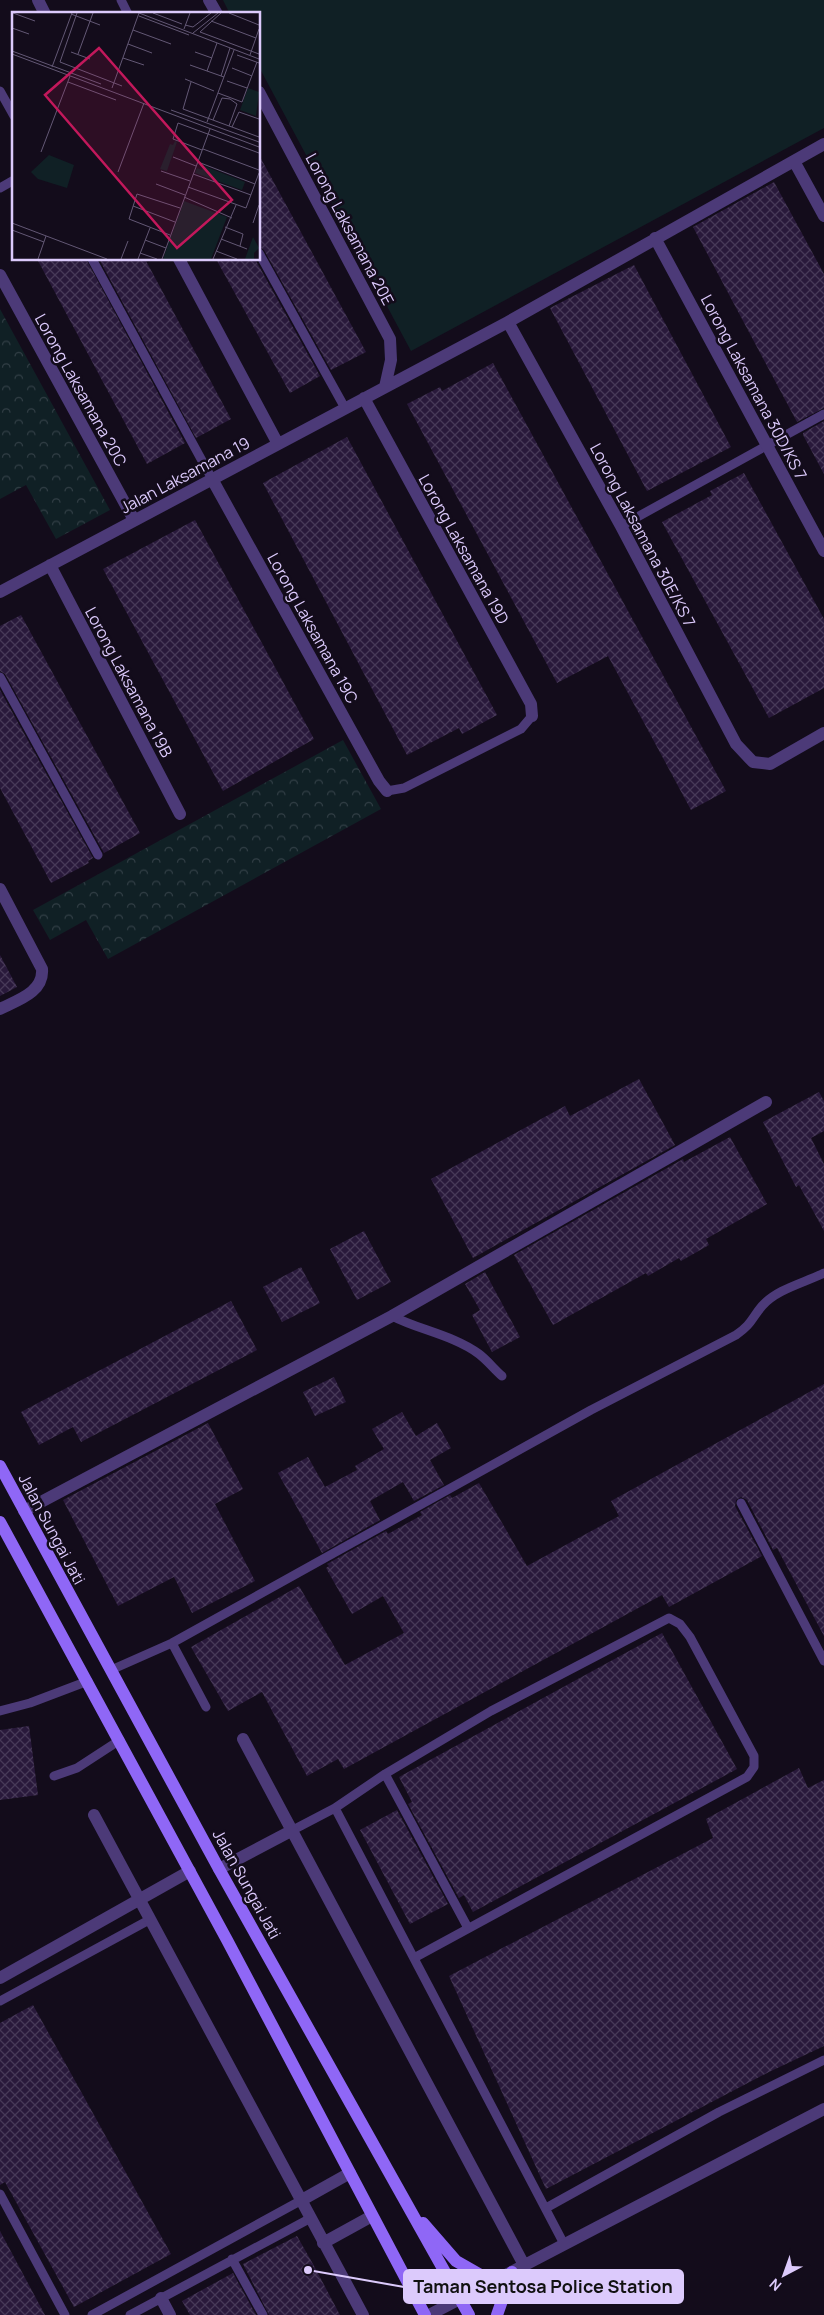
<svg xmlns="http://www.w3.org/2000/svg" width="824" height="2315" viewBox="0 0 824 2315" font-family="Manrope,sans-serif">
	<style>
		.green { fill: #102025 }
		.forest { fill: url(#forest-crowns) }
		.building { fill: url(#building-cross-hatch) }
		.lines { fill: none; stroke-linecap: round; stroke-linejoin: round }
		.service { stroke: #4c3a78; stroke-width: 9 }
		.minor { stroke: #4c3a78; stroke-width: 12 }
		.secondary { stroke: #8f67f6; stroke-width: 12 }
		.labels { text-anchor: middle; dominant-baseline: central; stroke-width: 5; stroke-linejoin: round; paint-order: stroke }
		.street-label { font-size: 16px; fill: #dccafc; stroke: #130c1b }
		.inset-road { fill: none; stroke: #635875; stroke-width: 1 }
		.view { fill: #c2185b; fill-opacity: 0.15; stroke: #c2185b; stroke-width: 2.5 }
		.inset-edge { fill: none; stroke: #dccafc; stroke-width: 2.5 }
		.leader { fill: none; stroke: #dccafc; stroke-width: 2 }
		.callout-dot { fill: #dccafc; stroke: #130c1b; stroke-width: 2 }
		.callout { fill: #dccafc; stroke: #dccafc; stroke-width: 2 }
		.callout-label { font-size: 18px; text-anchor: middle; font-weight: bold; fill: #111 }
	</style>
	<defs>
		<pattern id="forest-crowns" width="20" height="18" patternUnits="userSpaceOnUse" patternTransform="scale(1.25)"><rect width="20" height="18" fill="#102025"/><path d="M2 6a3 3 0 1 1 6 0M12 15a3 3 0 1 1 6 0" fill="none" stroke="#323f46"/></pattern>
		<pattern id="building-cross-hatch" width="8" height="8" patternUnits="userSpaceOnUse" patternTransform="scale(1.25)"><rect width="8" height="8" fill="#29193b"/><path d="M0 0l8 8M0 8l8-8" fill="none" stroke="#473958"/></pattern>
	</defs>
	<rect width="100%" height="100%" fill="#130c1b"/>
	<path class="green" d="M223 0H824V128L411 351 259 67V14H230Z"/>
	<path class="forest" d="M0 309 110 510 56 539 26 485 0 499Z
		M343 740 381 809 108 959 86 920 50 940 33 910Z"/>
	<path class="building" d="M259 155 366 352 331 370 264 250 259 247Z
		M774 182 824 274V408L797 422 693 227Z
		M37 259H86L185 443 147 464Z
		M99 259H145L231 419 196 438Z
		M216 259H255L320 376 290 393Z
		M634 265 731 447 647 491 550 308Z
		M493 363 726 791 691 810 608 656 557 683 407 404 440 387 442 391Z
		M824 421V474L803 435V433Z
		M347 437 497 715 462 734 459 728 407 755 263 483Z
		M744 473 824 619V688L769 718 662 522 712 495 710 491Z
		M195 520 314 739 223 791 103 569Z
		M21 615 140 833 104 853 5 674 0 671V626Z
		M0 690 93 858 88 861 89 863 51 883 0 788Z
		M0 955 17 987 0 996Z
		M639 1079 675 1145 473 1258 431 1179 565 1106 570 1116Z
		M819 1092 824 1101V1131L811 1138 824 1164V1231L799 1185 796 1187 763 1122Z
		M730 1137 767 1204 706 1239 709 1245 681 1261 679 1258 648 1276 646 1273 553 1325 514 1255 683 1159 684 1162Z
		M364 1231 391 1282 357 1300 330 1249Z
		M301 1267 320 1303 282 1322 263 1287Z
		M485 1272 520 1337 492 1352 472 1315 480 1310 465 1284Z
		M231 1301 257 1350 81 1442 73 1427 39 1445 21 1412Z
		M334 1377 346 1402 315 1416 303 1392Z
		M824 1384V1636L777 1548 773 1550 747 1500 741 1497 736 1500 735 1506 762 1556 669 1607 662 1595 344 1769 338 1759 307 1776 262 1692 228 1711 191 1647 299 1586 345 1665 404 1633 383 1596 352 1614 326 1568 329 1566 327 1564 386 1531 388 1534 422 1515 420 1512 450 1495 452 1498 479 1483 527 1566 619 1516 611 1501Z
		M402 1412 416 1436 437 1423 451 1448 430 1460 444 1485 414 1501 403 1482 370 1501 380 1520 322 1553 278 1473 308 1457 325 1487 357 1470 355 1466 384 1449 372 1429Z
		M208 1423 243 1489 215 1504 255 1581 192 1613 174 1577 118 1606 63 1500Z
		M662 1633 737 1769 473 1912 464 1895 459 1898 408 1804 412 1802 399 1777Z
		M29 1726 38 1795 0 1800V1730Z
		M799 1768 808 1788 824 1780V2046L769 2072 546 2189 449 1976 713 1838 706 1819Z
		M397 1810 448 1904 410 1924 360 1830Z
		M33 2005 171 2254 74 2307 5 2182 0 2185V2023Z
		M0 2231 45 2315H0Z
		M297 2236 313 2264 340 2315H269L243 2264Z
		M233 2273 256 2315H190L182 2301Z"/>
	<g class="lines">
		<path class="service" d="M121 0 128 14
			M0 91 14 116
			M0 188 14 180
			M259 253 345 408
			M92 259 212 479
			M621 526 824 414
			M0 677 98 855
			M387 791 404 788 521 729 532 716
			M392 1316C419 1330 453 1335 479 1354 487 1360 494 1369 502 1376
			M741 1503 824 1661
			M172 1643 206 1707
			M111 1670 172 1643 591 1410 736 1335C752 1324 751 1319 762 1306 777 1289 804 1283 824 1273
			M0 1711 30 1703 88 1681
			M385 1774 468 1928
			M54 1776 77 1768 120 1740
			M335 1808 385 1774 491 1711 669 1618 680 1624 690 1637 754 1756V1767L747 1777 414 1958
			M291 1831 335 1808 564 2244
			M0 2001 149 1920
			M0 2194 65 2315
			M546 2208 719 2112 824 2060
			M232 2259 263 2315
			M92 2315 300 2201
			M130 2315 309 2219"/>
		<path class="minor" d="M38 0 45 14
			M209 0 217 14
			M259 92 390 339 391 360 385 387
			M794 161 824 216
			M655 238 824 551
			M179 259 278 444
			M0 275 134 520
			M508 322 621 526 736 744 753 762 770 764 824 733
			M364 398 531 704 532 716
			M212 479 379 781 387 791
			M50 565 180 814
			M0 592 508 322 824 144
			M0 889 42 969C44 992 18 1000 0 1009
			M24 1511 392 1316 766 1102
			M243 1739 524 2265
			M94 1815 363 2315
			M219 1869 291 1831
			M0 1978 190 1871
			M300 2201 350 2173
			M323 2243 372 2216
			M161 2298 170 2315
			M429 2315 824 2109"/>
		<path class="secondary" d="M0 1466 219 1869 469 2315
			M0 1522 227 1940 425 2315
			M423 2223 456 2261 491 2281
			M497 2315 512 2272"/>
	</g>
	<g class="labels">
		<g class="street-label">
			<text transform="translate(350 229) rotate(62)">Lorong Laksamana 20E</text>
			<text transform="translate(754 387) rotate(62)">Lorong Laksamana 30D/KS 7</text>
			<text transform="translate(81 390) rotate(61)">Lorong Laksamana 20C</text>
			<text transform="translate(185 475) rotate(-28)">Jalan Laksamana 19</text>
			<text transform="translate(643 535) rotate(62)">Lorong Laksamana 30E/KS 7</text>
			<text transform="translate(464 549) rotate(61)">Lorong Laksamana 19D</text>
			<text transform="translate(313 628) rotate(61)">Lorong Laksamana 19C</text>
			<text transform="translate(129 682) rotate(62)">Lorong Laksamana 19B</text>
			<text transform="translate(52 1529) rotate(62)">Jalan Sungai Jati</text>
			<text transform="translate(247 1884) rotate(61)">Jalan Sungai Jati</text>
		</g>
	</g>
	<g transform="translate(12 12)">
		<rect width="248" height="248" fill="#130c1b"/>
		<path d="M37 143 62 153 55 176 26 167 19 160ZM172 189 215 205 199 247H151ZM241 225 247 236 242 241V247H233Z" fill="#102025"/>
		<path d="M236 76 247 80 244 104 228 98ZM163 129 165 130 155 159 148 157 158 132 161 133ZM192 154 233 170 230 178 183 161 185 156 190 158Z" fill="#102025"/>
		<path class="inset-road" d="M1 1 23 9M65 1 48 50 110 74M127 1 247 47M141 1 170 12M209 1 188 20 247 42M217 1 247 13M59 2 88 13M127 4 177 23M199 9 244 26M173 13 181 15 199 1M0 16 17 22M172 17 178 1M121 18 159 32M181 21 206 1M116 32 140 41M0 39 89 72M59 40 78 47M183 40 200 46M0 42 247 135M66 42 81 1M225 43 247 51M238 43 247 17M111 46 132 53M178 53 212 65M40 55 60 1M220 56 240 64M195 59 205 31M209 64 218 36M173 67 202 79M215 69 235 76M56 70 104 88M179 70 171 97 247 125M100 76 127 1M206 81 230 90 245 50M159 98 247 130M201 108 210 86 218 87 225 92 217 114M195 110 222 38M220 115 227 100 247 107M191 137 247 158M190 138 161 127 166 111 247 141M29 140 58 64M161 145 184 154M186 150 243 172M149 159 178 169M106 160 132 91M181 162 239 183M144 172 173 183M176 175 234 196 247 161M172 185 220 206M121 194 163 210M0 211 95 247M241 211 247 193M213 215 231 222 228 234M0 218 32 230M158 223 117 207 125 182 168 196M209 227 235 237M133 228 154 236M204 239 225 247M128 241 145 247M26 247 34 224M109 247 116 229M126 247 138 216M150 247 198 117M201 247 224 193"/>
		<path class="view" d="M87 36 220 188 165 236 33 83Z"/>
		<rect width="248" height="248" class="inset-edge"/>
	</g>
	<path class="leader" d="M308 2270L404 2287"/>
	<circle class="callout-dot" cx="308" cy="2270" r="5"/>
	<rect class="callout" x="404" y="2270" width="279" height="33" rx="5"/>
	<g class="callout-label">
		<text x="543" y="2293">Taman Sentosa Police Station</text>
	</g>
	<g transform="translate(784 2275) rotate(221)" stroke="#130c1b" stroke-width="4" paint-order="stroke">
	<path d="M0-4L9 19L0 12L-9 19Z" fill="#dccafc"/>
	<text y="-8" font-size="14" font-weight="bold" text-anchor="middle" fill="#dccafc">N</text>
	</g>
</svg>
